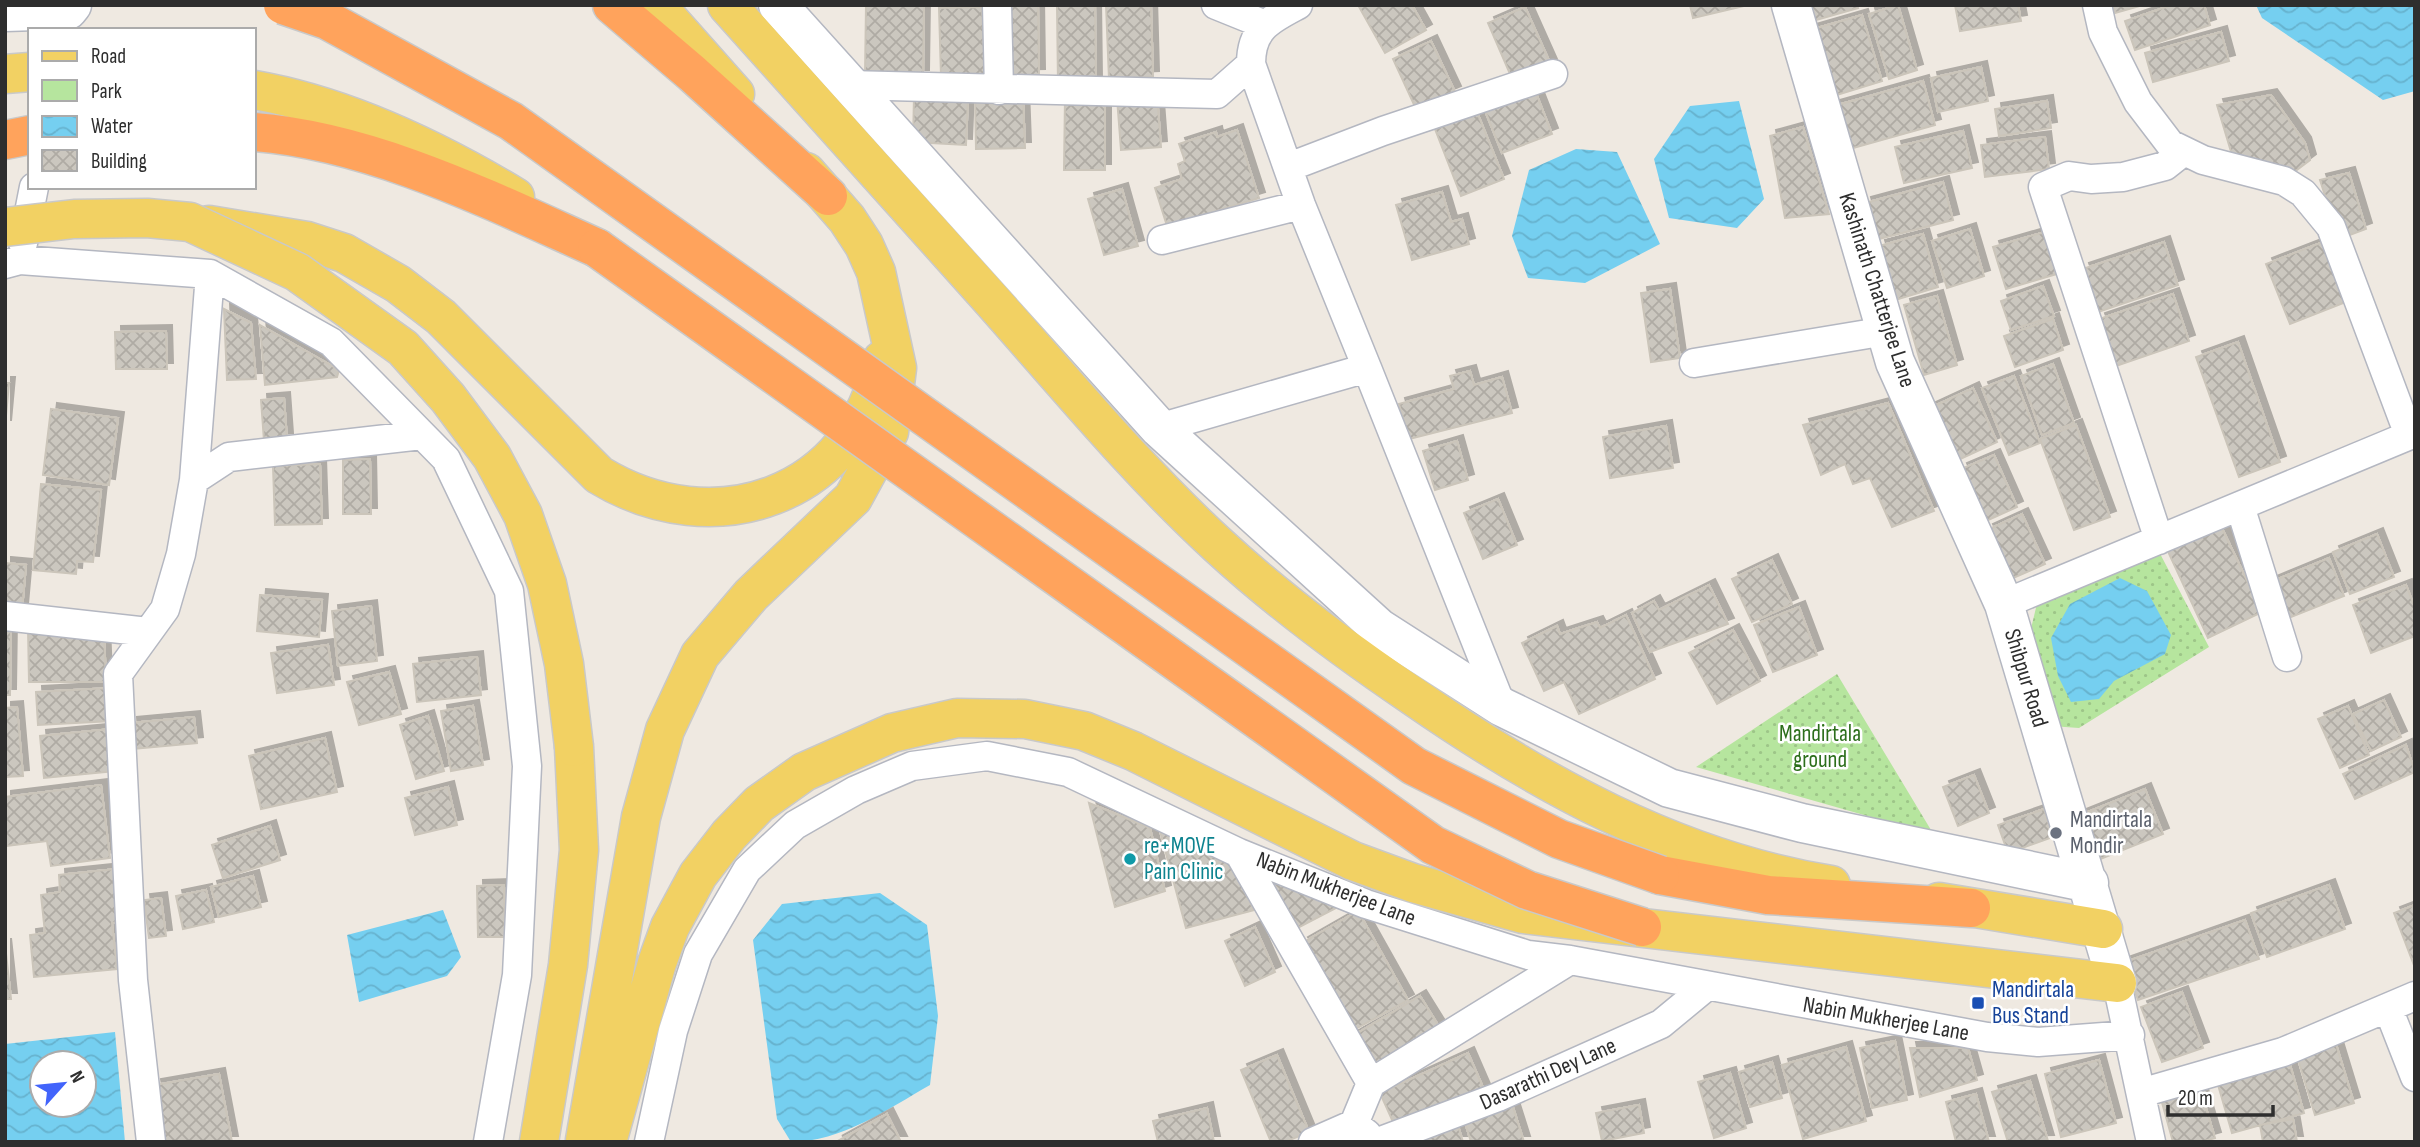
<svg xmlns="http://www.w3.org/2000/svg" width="2420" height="1147" viewBox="0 0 2420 1147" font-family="'Sofia Sans Condensed',sans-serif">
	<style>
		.green { fill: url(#green-dots) }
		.water { fill: url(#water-waves); fill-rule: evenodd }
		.building { fill: url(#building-cross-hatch); stroke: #cbc5ba; stroke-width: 2; filter: url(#shadow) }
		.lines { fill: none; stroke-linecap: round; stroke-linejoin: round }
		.street-casing { stroke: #b4b7c1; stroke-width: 31 }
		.secondary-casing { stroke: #b4b7c1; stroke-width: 41 }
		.primary-casing { stroke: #c9c9c9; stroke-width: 41 }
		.highway-casing { stroke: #c9c9c9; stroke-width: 41 }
		.street { stroke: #fff; stroke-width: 28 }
		.secondary { stroke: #fff; stroke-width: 38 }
		.primary { stroke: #f2d163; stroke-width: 38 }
		.highway { stroke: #ffa35c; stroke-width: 38 }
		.primary-bridge-casing { stroke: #c9c9c9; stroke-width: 41; stroke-linecap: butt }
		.highway-bridge-casing { stroke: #c9c9c9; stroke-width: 41; stroke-linecap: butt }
		.primary-bridge { stroke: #f2d163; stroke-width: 38 }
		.highway-bridge { stroke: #ffa35c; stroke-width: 38 }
		.worship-dot { fill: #6b7280; stroke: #fff; stroke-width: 2.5 }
		.culture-dot { fill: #0f9aa8; stroke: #fff; stroke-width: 2.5 }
		.transit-dot { fill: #1a4fb4; stroke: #fff; stroke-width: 2.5 }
		.labels { text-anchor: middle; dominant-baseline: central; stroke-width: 5; stroke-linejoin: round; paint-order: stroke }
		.street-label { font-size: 23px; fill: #2e2e2e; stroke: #fff }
		.park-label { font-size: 23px; fill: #2c6e1b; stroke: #fff }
		.worship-label { font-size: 23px; fill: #5b616d; stroke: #fff; text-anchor: start }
		.culture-label { font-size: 23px; fill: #0d838f; stroke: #fff; text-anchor: start }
		.transit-label { font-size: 23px; fill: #164399; stroke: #fff; text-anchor: start }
	</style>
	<defs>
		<pattern id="green-dots" width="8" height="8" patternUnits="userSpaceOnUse" patternTransform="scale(1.75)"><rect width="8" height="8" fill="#b6e59e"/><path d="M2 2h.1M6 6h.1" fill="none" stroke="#9dc588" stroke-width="1.8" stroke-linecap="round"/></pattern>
		<pattern id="water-waves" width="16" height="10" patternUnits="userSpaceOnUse" patternTransform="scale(1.75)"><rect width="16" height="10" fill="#75cff0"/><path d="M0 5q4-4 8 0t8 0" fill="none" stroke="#66b2ce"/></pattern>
		<pattern id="building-cross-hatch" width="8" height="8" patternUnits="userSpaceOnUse" patternTransform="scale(1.75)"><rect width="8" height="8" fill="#cbc7bf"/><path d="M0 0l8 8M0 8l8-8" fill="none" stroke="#afaba4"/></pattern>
		<filter id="shadow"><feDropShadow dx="6" dy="-6" stdDeviation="0" flood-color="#0004"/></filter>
	</defs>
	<rect width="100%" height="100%" fill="#efe9e1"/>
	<path class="green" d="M2156 546 2209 647 2079 728 2051 726 2029 637 2039 595Z
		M1837 674 1934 835 1696 767Z"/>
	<path class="water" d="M2256 5H2415V91L2383 100 2262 18Z
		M1739 101 1764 199 1737 228 1669 218 1654 159 1690 106Z
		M1576 149 1617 152 1660 244 1585 283 1528 278 1512 236 1529 170Z
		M2120 578 2147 591 2171 635 2165 654 2114 681 2099 699 2071 702 2058 676 2051 638 2070 604Z
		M880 893 927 925 938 1016 930 1085C888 1109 841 1142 791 1142L777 1119 753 940 782 904Z
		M443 910 461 957 447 976 359 1002 347 935Z
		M115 1032 125 1142H5V1044ZM84 1063V1105H42V1063Z"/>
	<path class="building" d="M866 5H924L923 76H865Z
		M1000 5H1038L1039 75 1001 76Z
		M1057 5H1095L1096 85H1058Z
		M1106 5H1151L1153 77 1109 79Z
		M1358 5H1412L1426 30 1385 53Z
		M1690 5H1748L1693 18Z
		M1804 5H1857L1858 8 1809 22Z
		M1898 5 1917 70 1889 79 1869 14Z
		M1955 5H2018L2021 21 1960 31Z
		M2113 5H2143L2115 13Z
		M2172 5H2204L2210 25 2135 50 2125 21Z
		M982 7 985 75 941 76 939 8Z
		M1525 7 1551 65 1513 81 1488 23Z
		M1862 15 1882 81 1827 98 1807 31Z
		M2221 32 2229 61 2153 82 2145 53Z
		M1431 41 1455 92 1416 109 1393 59Z
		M1981 67 1988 101 1938 112 1931 78Z
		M1923 81 1935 125 1846 150 1834 106Z
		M1534 88 1552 134 1502 153 1484 108Z
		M914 95 968 97 966 145 913 142Z
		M1157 95 1161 147 1121 150 1117 98Z
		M2271 95 2305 143 2310 160 2293 173 2232 155 2217 105Z
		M1023 96 1025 148 976 149 975 97Z
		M1065 97H1105V170H1064Z
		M2047 101 2051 128 1999 136 1995 109Z
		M1477 112 1504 179 1461 196 1435 129Z
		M1803 127 1829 214 1785 218 1770 136Z
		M1237 130 1259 198 1167 226 1155 188 1182 179 1178 164 1185 161 1179 144 1216 132 1217 137Z
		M1963 131 1972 168 1904 183 1895 147Z
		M2045 137 2049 169 1985 177 1981 145Z
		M2349 173 2366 229 2339 239 2320 180Z
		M1943 182 1953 220 1875 240 1865 203Z
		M1122 189 1138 246 1104 255 1088 199Z
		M1442 192 1451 222 1462 219 1469 244 1412 260 1396 205Z
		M1970 229 1984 276 1947 288 1932 241Z
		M2048 231 2060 273 2006 289 1993 247Z
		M1923 234 1938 287 1895 300 1879 246Z
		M2164 242 2178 285 2098 312 2083 269Z
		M2323 242 2346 302 2290 324 2266 264Z
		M2043 286 2054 316 2011 330 2001 301Z
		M1670 289 1680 358 1651 362 1641 293Z
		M2173 294 2189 341 2116 366 2099 319Z
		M1937 296 1957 365 1924 375 1904 305Z
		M224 309 251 323 256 379 227 380Z
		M2053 319 2063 350 2015 367 2004 336Z
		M260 325 339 370 337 377 265 385Z
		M166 331 167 369H116L115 332Z
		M2238 342 2280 462 2239 477 2196 357Z
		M2053 364 2074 423 2042 435 2021 376Z
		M1470 371 1474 385 1502 377 1512 413 1409 439 1399 404 1454 389 1450 376Z
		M2014 376 2040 443 2009 455 1982 388Z
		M5 383H9L5 427Z
		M1973 388 1997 442 1954 462 1930 408Z
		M284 398 287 439 264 441 261 400Z
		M1888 403 1934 511 1892 527 1870 478 1853 484 1845 464 1821 475 1803 425Z
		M51 409 118 418 109 485 43 475Z
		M2076 425 2110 517 2074 530 2040 439Z
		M1666 426 1673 468 1610 478 1603 437Z
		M1457 441 1468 480 1435 490 1423 451Z
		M1994 455 2017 507 1984 522 1961 469Z
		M370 459 371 514H343V460Z
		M320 464 322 524 275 525 273 466Z
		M41 484 101 490 93 562 77 561 76 574 33 570Z
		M1498 499 1517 545 1483 559 1464 513Z
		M2022 514 2045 564 2011 579 1987 530Z
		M2218 520 2262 612 2208 638 2165 545Z
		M2377 534 2394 577 2350 594 2333 552Z
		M2329 558 2344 596 2281 621 2266 584Z
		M1772 560 1792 604 1752 622 1732 579Z
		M5 563 26 565 22 610 5 609Z
		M1709 585 1728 624 1650 652 1632 613 1654 601 1659 610Z
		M2406 585 2415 608V636L2371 653 2353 605Z
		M260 595 322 600 319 637 257 631Z
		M371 606 377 661 338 666 332 611Z
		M1799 607 1817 655 1773 672 1754 625Z
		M1626 615 1655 679 1579 714 1564 682 1544 691 1522 643 1557 626 1560 634 1597 622 1600 628Z
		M5 623H11L10 695H5Z
		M28 627 104 632 106 682H29Z
		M1733 630 1760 681 1717 704 1689 653Z
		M328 645 334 685 277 693 271 653Z
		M477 657 481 695 417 702 413 664Z
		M389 672 401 714 359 725 347 682Z
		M110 688 112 721 38 725 36 692Z
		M2384 700 2401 737 2371 751 2353 714Z
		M473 706 483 765 451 771 441 711Z
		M2348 706 2369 755 2340 768 2318 719Z
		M17 707 23 776 5 777V708Z
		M428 716 444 771 416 779 400 725Z
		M194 717 197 743 133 749 131 723Z
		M111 729 115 771 44 778 40 736Z
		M325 738 337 792 261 809 249 756Z
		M2406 745 2415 772 2355 799 2343 774Z
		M1974 775 1989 813 1958 826 1943 787Z
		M101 785 110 858 51 866 47 841 5 846V797Z
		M448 787 457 825 415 835 405 798Z
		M2145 789 2163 834 2098 860 2080 815Z
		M1089 803 1150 828 1165 891 1115 907Z
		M2044 809 2053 837 2008 853 1998 825Z
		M270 826 280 860 223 878 212 845Z
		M1160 831 1229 861 1254 910 1186 928Z
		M115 869 121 922 112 923 117 969 34 977 30 935 45 933 41 895 60 892 59 875Z
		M1273 873 1336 908 1290 932 1262 877Z
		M253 876 261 907 219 917 211 887Z
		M504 885 505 937H478L477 886Z
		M2329 885 2345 929 2267 957 2251 913Z
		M206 890 214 922 183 929 176 896Z
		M161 898 166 936 149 938 144 900Z
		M2415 905V968L2394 913Z
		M1358 911 1408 1000 1352 1031 1302 943Z
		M2245 920 2259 959 2138 1000 2125 962Z
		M1255 927 1275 972 1245 986 1225 941Z
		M5 944 11 999H5Z
		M2182 992 2203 1048 2162 1062 2141 1007Z
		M1420 996 1443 1033 1373 1075 1351 1037Z
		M1895 1041 1907 1100 1872 1108 1860 1048Z
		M2336 1044 2354 1103 2315 1115 2297 1056Z
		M1846 1047 1866 1121 1803 1139 1782 1065Z
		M1910 1048H1968L1977 1080 1920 1097Z
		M1468 1053 1485 1092 1397 1131 1380 1093Z
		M1277 1055 1309 1132 1285 1142H1271L1241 1070Z
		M2288 1058 2304 1113 2232 1133 2216 1078Z
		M2099 1060 2116 1123 2061 1137 2045 1074Z
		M1772 1062 1782 1098 1750 1107 1739 1072Z
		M1730 1073 1746 1128 1714 1138 1698 1082Z
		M219 1074 232 1142H165L155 1085Z
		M2030 1081 2048 1141 2008 1142 1992 1092Z
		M2200 1088 2215 1138 2201 1142H2173L2161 1099Z
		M1976 1094 1989 1142H1956L1946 1102Z
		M1512 1104 1524 1142H1471L1464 1119Z
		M1639 1105 1644 1133 1602 1141 1596 1113Z
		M1207 1108 1214 1142H1158L1153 1121Z
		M887 1114 901 1142H836Z
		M1456 1119 1463 1142H1405Z
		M2293 1119 2297 1142H2263L2260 1125Z"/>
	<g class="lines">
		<g class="street-casing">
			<path id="street" d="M997 5 999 90
				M1216 5 1263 24
				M1298 5C1270 20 1251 28 1251 64L1301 205 1367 368
				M2097 5 2103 32 2138 102 2170 144 2203 160 2284 181 2303 193 2331 227 2409 435
				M848 85 1217 94 1251 64
				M1289 167 1383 131 1553 74
				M1162 240 1301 205
				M23 243 34 187
				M5 264 20 260 210 274 331 342 446 459 509 591 527 766 517 975 488 1142
				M1694 363 1886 331
				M1159 428 1367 368 1502 707
				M194 480 210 274
				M2240 506 2287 657
				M2159 540 2043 187 2069 176 2091 179 2123 177 2165 166 2184 151
				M2004 604 2415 433
				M5 616 148 632
				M1239 853 1371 1083
				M2117 983 2151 1142
				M2388 1008 2415 1077
				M2141 1093 2283 1052 2415 996
				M1354 1124 1371 1083 1570 960
				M151 1142 133 980 118 674 165 609 181 554 194 480 229 457 422 435
				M649 1142 673 1031 698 954 747 870 795 825 856 790 912 766 987 756 1068 772 1239 853 1366 904 1528 955 1570 960 1987 1037 2038 1042 2130 1035
				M1313 1142 1354 1124 1367 1134
				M1378 1142 1498 1097 1661 1024 1707 986"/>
		</g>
		<g class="secondary-casing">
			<path id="secondary" d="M778 5 1159 428 1379 628 1502 707 1669 788 1802 823 2089 883
				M1791 5 1895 362 2004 604 2117 983
				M5 12 68 10 72 5"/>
		</g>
		<g class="primary-casing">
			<path id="primary" d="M656 5 735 94
				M727 5C814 102 901 199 988 296 1061 378 1138 472 1219 546 1279 601 1345 650 1413 696 1540 784 1677 860 1831 885
				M5 74 30 72
				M254 90C346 106 435 149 515 197
				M209 225 307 241 344 253 398 284 441 317 599 475C714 545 855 497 882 360
				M1939 902 2103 929
				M585 1140 641 817 665 730 700 655 751 595 853 498 889 432 897 368 876 272 864 245 847 219 806 172
				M539 1142 568 965 579 850 574 747
				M607 1142 657 963 670 927 698 875 729 835 759 804 804 772 892 733 957 718 1025 719 1084 731 1133 751 1353 861 1413 883 1523 914 2117 983"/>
		</g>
		<g class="highway-casing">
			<path id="highway" d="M612 5 693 74 828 196
				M254 132C372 141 490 200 597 248
				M5 140 30 135
				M1660 875 1768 895 1971 908"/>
		</g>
		<use href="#street" class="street"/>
		<use href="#secondary" class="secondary"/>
		<use href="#primary" class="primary"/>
		<use href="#highway" class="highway"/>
		<g class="primary-bridge-casing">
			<path id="primary-bridge" d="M5 227 74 219 147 218 190 222 297 272 403 348 448 398 492 457 523 515 547 584 564 664 574 747"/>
		</g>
		<g class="highway-bridge-casing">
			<path id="highway-bridge" d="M283 5 327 20 511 121 1414 766 1559 839 1660 875
				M597 248 1433 845 1527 890 1642 927"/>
		</g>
		<use href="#primary-bridge" class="primary-bridge"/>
		<use href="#highway-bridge" class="highway-bridge"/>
	</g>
	<circle class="worship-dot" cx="2056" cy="833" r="7"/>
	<circle class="culture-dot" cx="1130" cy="859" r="7"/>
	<rect class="transit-dot" x="1971" y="996" width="14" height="14" rx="3.5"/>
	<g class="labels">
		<g class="street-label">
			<text transform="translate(1877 290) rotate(72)">Kashinath Chatterjee Lane</text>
			<text transform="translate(2026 678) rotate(73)">Shibpur Road</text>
			<text transform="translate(1336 889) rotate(21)">Nabin Mukherjee Lane</text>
			<text transform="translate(1886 1019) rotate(10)">Nabin Mukherjee Lane</text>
			<text transform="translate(1548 1074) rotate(-24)">Dasarathi Dey Lane</text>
		</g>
		<g class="park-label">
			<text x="1820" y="734">Mandirtala<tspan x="1820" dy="26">ground</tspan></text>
		</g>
		<g class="worship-label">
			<text x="2070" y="820">Mandirtala<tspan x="2070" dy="26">Mondir</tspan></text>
		</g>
		<g class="culture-label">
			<text x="1144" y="846">re+MOVE<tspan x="1144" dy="26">Pain Clinic</tspan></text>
		</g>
		<g class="transit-label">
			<text x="1992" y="990">Mandirtala<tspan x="1992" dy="26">Bus Stand</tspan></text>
		</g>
	</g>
	<rect width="2420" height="1147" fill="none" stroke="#2e2e2e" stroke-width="14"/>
	<rect x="28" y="28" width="228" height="161" fill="#ffffff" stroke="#ababab" stroke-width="2"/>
	<rect x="42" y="51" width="35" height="10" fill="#f2d163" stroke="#ababab" stroke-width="2"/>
	<text x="91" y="63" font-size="21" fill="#2e2e2e">Road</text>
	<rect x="42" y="80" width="35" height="21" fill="#b6e59e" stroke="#ababab" stroke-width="2"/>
	<text x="91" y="98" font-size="21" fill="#2e2e2e">Park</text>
	<rect x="42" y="116" width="35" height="21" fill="url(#water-waves)" stroke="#ababab" stroke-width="2"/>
	<text x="91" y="133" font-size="21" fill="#2e2e2e">Water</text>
	<rect x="42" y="150" width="35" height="21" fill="url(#building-cross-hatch)" stroke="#ababab" stroke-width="2"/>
	<text x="91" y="168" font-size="21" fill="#2e2e2e">Building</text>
	<g transform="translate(63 1084) rotate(63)"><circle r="33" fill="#ffffff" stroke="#ababab" stroke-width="2"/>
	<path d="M0-5L12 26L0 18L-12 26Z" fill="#4264fb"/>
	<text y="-10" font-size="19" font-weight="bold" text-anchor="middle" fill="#2e2e2e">N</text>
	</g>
	<path d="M2168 1105v10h105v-10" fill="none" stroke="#2e2e2e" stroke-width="3.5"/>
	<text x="2178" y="1105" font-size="21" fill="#2e2e2e" stroke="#ffffff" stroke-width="5" paint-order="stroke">20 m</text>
</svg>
